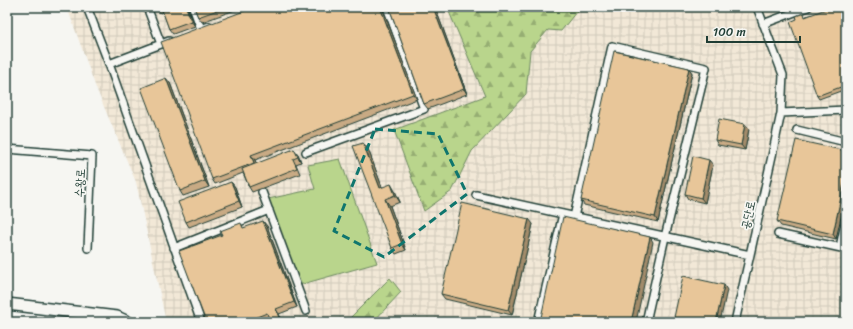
<svg xmlns="http://www.w3.org/2000/svg" width="853" height="329" viewBox="0 0 853 329" font-family="Sriracha,'Poor Story',sans-serif">
	<style>
		.industrial { fill: url(#industrial-grid) }
		.grass { fill: #b9d58c; stroke: #6c8960 }
		.forest { fill: url(#forest-firs); stroke: #6c8960 }
		.lines { fill: none; stroke-linecap: round; stroke-linejoin: round }
		.minor-casing { stroke: #1f3d34; stroke-width: 10 }
		.highway-casing { stroke: #1f3d34; stroke-width: 14 }
		.minor { stroke: #f6f6f2; stroke-width: 7 }
		.highway { stroke: #f6f6f2; stroke-width: 11 }
		.wall { fill: #c8aa84; stroke: #1f3d34 }
		.shaded-wall { fill: #a28b6b; stroke: #1f3d34 }
		.building { fill: #e8c699; stroke: #1f3d34 }
		.marked { fill: none; stroke: #0f766e; stroke-width: 3; stroke-dasharray: 8 5; stroke-linejoin: round }
		.labels { text-anchor: middle; dominant-baseline: central; stroke-width: 3.5; stroke-linejoin: round; paint-order: stroke }
		.street-label { font-size: 12px; fill: #1f3d34; stroke: #f6f6f2 }
	</style>
	<defs>
		<pattern id="industrial-grid" width="8" height="8" patternUnits="userSpaceOnUse"><rect width="8" height="8" fill="#f2e8d7"/><path d="M0 4h8M4 0v8" fill="none" stroke="#cfc8b9"/></pattern>
		<pattern id="forest-firs" width="22" height="20" patternUnits="userSpaceOnUse"><rect width="22" height="20" fill="#b9d58c"/><path d="M5 1l3.5 6h-7zM16 11l3.5 6h-7z" fill="#96ae73"/></pattern>
	</defs>
	<rect width="100%" height="100%" fill="#f6f6f2"/>
	<filter id="ink" filterUnits="userSpaceOnUse"><feTurbulence type="fractalNoise" baseFrequency=".025" numOctaves="2"/><feDisplacementMap in="SourceGraphic" scale="8" xChannelSelector="R" yChannelSelector="G"/><feConvolveMatrix kernelMatrix="1 2 1 2 8 2 1 2 1" color-interpolation-filters="sRGB"/></filter>
	<g filter="url(#ink)">
		<path class="industrial" d="M67 7H846V322H166L136 182 96 88Z"/>
		<path class="grass" d="M340 159 377 263 299 285 268 199 315 189 308 165Z"/>
		<path class="forest" d="M447 7H580L561 31 548 30 530 51 526 94 472 151 452 191 424 211 394 130 485 96Z
			M390 278 401 292 373 322H346Z"/>
		<g class="lines">
			<g class="minor-casing">
				<path id="minor" d="M87 7 109 64 201 322
					M147 7 161 44
					M193 7 201 29 209 26
					M757 7 783 75 781 113 846 110
					M763 24 808 7
					M109 64 169 41
					M797 130 846 142
					M7 149 92 156 88 248
					M306 152 424 109 387 7
					M262 192 306 311
					M476 195 750 255
					M574 217 612 46 706 68 665 237 646 322
					M778 234 846 249
					M840 247 846 219
					M174 248 269 210
					M538 322 563 214
					M735 322 772 156 781 113"/>
			</g>
			<g class="highway-casing">
				<path id="highway" d="M7 304 117 317 128 322"/>
			</g>
			<use href="#minor" class="minor"/>
			<use href="#highway" class="highway"/>
		</g>
		<path class="wall" d="M156 7H187L195 26 173 34 169 29 163 12 160 13Z
			M194 7H243L202 22 198 17Z
			M382 7 417 99 255 160 256 164 298 154 301 162 296 164 300 174 252 192 249 187 243 173 215 184 212 179Z
			M389 7H435L467 94 428 109 424 104Z
			M846 7V89L819 99 817 96 806 16Z
			M689 68 692 73 658 222 584 205 581 200Z
			M170 83 209 187 183 196 180 191Z
			M749 129 745 150 718 145 715 140Z
			M363 143 368 149 382 187 395 191 400 202 390 206 406 250 396 254 392 248Z
			M846 151 836 239 781 226 777 221Z
			M713 165 705 203 688 199 685 194Z
			M231 182 235 187 242 207 189 227 186 222Z
			M533 224 512 315 445 299 441 294Z
			M267 226 297 307 279 314 282 322H270L269 319 261 322H206L244 228Z"/>
		<path class="shaded-wall" d="M186 7H187L195 26 191 21Z
			M380 7H382L417 99 413 94Z
			M433 7H435L467 94 464 89Z
			M689 68 692 73 658 222 655 217Z
			M166 78 170 83 209 187 205 181Z
			M745 124 749 129 745 150 741 145Z
			M363 143 368 149 385 195 380 188Z
			M294 149 298 154 301 162 298 157Z
			M251 155 255 160 258 168 254 163Z
			M709 160 713 165 705 203 701 198Z
			M846 174V195L836 239 833 234Z
			M231 182 235 187 242 207 239 201Z
			M391 184 395 191 400 202 395 195Z
			M385 199 390 206 406 250 402 244Z
			M529 219 533 224 512 315 508 310Z
			M263 221 267 226 297 307 294 302Z
			M650 237 653 242 636 322H631Z
			M724 285 727 290 720 322H716Z
			M276 309 279 314 282 322 279 318Z"/>
		<path class="building" d="M161 7H186L191 21 169 29Z
			M194 7H226L198 17Z
			M255 7H380L413 94 251 155 254 163 212 179 161 42Z
			M389 7H433L464 89 424 104Z
			M831 7H846V85L817 96 790 22 797 19 796 16 804 13 805 17Z
			M614 51 689 68 655 217 581 200Z
			M166 78 205 181 180 191 141 88Z
			M719 119 745 124 741 145 715 140Z
			M796 140 846 151V174L833 234 777 221Z
			M363 143 380 188 391 184 395 195 385 199 402 244 392 248 353 146Z
			M294 149 298 157 293 159 297 168 249 187 242 169Z
			M693 156 709 160 701 198 685 194Z
			M231 182 239 201 186 222 178 202Z
			M462 203 529 219 508 310 441 294Z
			M563 217 650 237 631 322H540Z
			M263 221 294 302 276 309 279 318 270 322 267 313 244 322H206L179 251 222 235 220 231 241 223 243 228Z
			M683 276 724 285 716 322H673Z"/>
	</g>
	<path class="marked" d="M375 129 438 134 467 194 384 257 334 231Z"/>
	<g class="labels">
		<g class="street-label">
			<text transform="translate(80 183) rotate(-87)">수왕로</text>
			<text transform="translate(748 215) rotate(-77)">공단로</text>
		</g>
	</g>
	<rect width="853" height="329" fill="none" stroke="#f6f6f2" stroke-width="24"/>
	<rect x="12" y="12" width="829" height="305" fill="none" stroke="#1f3d34" stroke-width="1.5" filter="url(#ink)"/>
	<path d="M707 36v6h93v-6" fill="none" stroke="#1f3d34" stroke-width="2"/>
	<text x="713" y="36" font-size="12" fill="#1f3d34" stroke="#f6f6f2" stroke-width="3" paint-order="stroke">100 m</text>
</svg>
